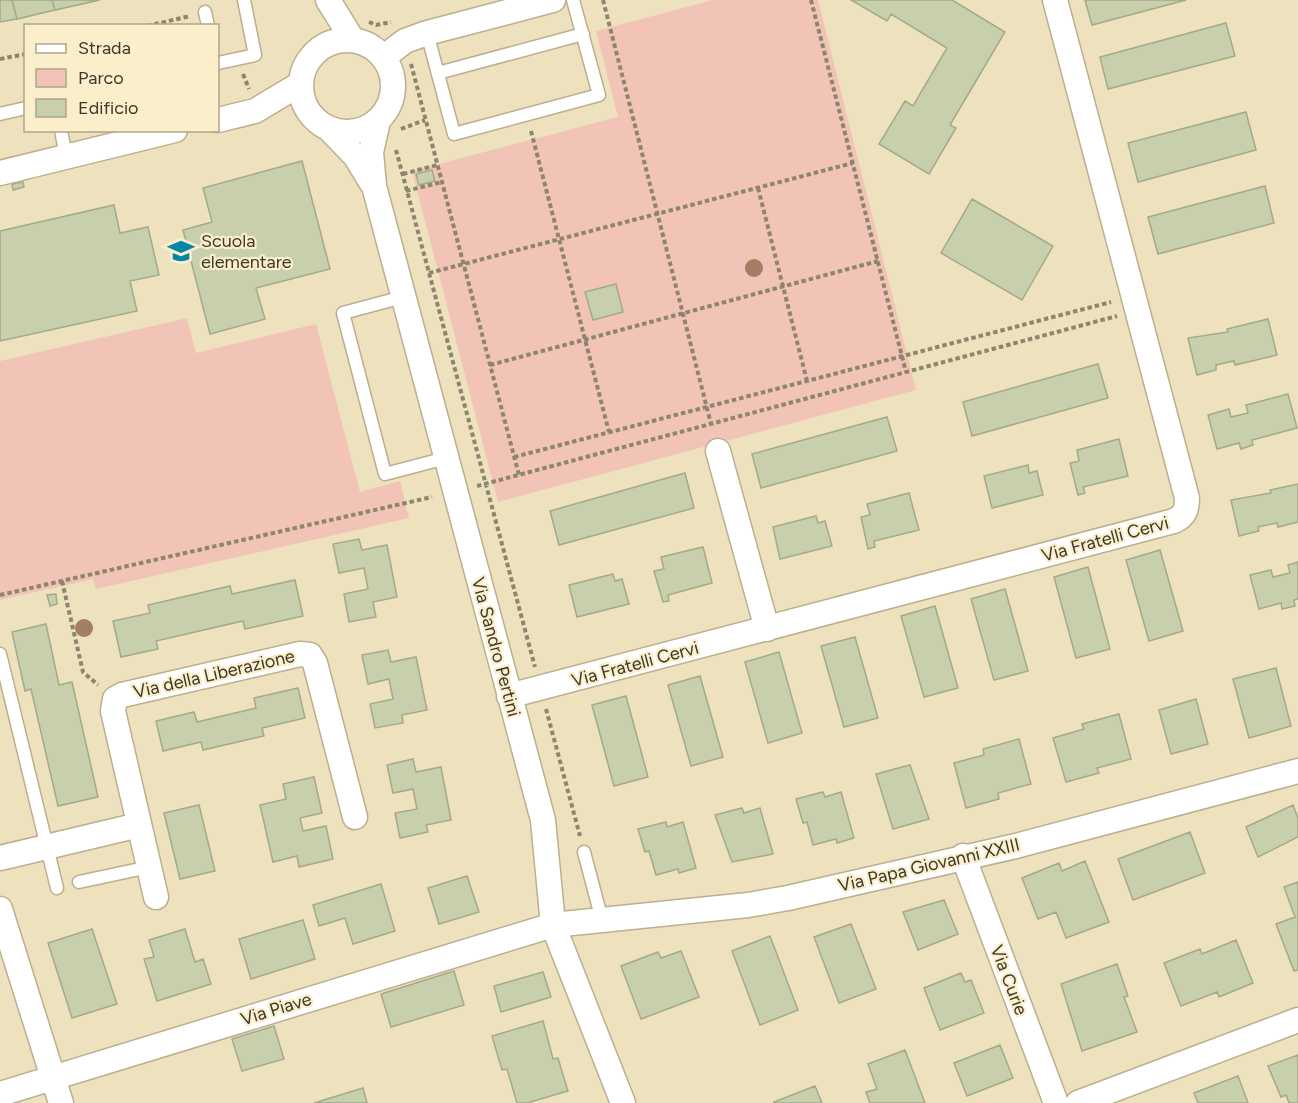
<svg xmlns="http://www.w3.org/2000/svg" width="1298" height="1103" viewBox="0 0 1298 1103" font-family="Figtree,sans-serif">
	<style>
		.green { fill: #f2c4b7 }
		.building { fill: #c7cfac; stroke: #a3aa88; stroke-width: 1.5 }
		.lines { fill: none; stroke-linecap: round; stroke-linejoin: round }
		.service-casing { stroke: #bcaf8e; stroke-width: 15 }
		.minor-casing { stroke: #bcaf8e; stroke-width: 27 }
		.path { stroke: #8d856d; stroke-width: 4; stroke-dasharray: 4.5 3; stroke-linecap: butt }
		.service { stroke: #fff; stroke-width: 12 }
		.minor { stroke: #fff; stroke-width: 24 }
		.tree { fill: #a37d64 }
		.labels { text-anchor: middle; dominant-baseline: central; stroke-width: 4.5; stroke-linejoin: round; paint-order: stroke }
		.poi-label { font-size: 18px; fill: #3d382a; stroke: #fbeecb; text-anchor: start }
		.street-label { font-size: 18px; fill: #3d382a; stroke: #fbeecb }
	</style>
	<rect width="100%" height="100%" fill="#eee1be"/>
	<path class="green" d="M713 0H818L916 390 498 502 412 171 618 117 596 31Z
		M187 318 196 353 316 324 360 492 400 481 409 518 96 589 93 579 0 600V361Z"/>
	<path class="building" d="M0 0H12L17 19 0 22Z
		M12 0H52L55 10 17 19Z
		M52 0H100L55 10Z
		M851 0H952L1005 32 950 125 956 128 929 174 879 144 905 101 913 106 947 48 891 14 887 21Z
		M1085 0H1186L1092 25Z
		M1226 23 1235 56 1108 89 1100 57Z
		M1246 112 1256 150 1138 182 1128 143Z
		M302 161 330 269 256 288 265 319 210 334 183 230 212 222 203 188Z
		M432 170 435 181 419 185 416 174Z
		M23 182 24 187 13 190 12 184Z
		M1265 186 1274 223 1158 254 1148 217Z
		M972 199 1053 246 1022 300 941 253Z
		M114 205 120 233 148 227 159 275 130 281 137 311 0 341V231Z
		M616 284 623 312 593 320 585 292Z
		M1268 319 1277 355 1235 365 1234 361 1216 365V370L1197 375 1188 338 1228 332 1227 329Z
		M1098 364 1108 398 972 436 963 402Z
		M1288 394 1297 428 1252 440 1253 445 1241 449 1239 443 1217 449 1208 415 1229 409 1231 417 1248 413 1246 405Z
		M887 417 897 451 761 488 752 454Z
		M1119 439 1128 476 1083 487 1085 493 1078 495 1070 463 1079 461 1077 450Z
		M1028 465 1029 473 1037 471 1043 495 992 508 984 476Z
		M685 473 694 508 559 545 550 511Z
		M1298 484V522L1278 527 1277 523 1258 527 1259 531 1239 536 1231 500 1271 493 1270 490Z
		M909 493 919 530 874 541 875 547 868 549 861 517 870 515 867 504Z
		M816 516 818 523 825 521 832 546 780 559 773 527Z
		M359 539 362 550 387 545 397 597 373 602 376 617 349 622 344 594 368 589 364 568 339 573 333 544Z
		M703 547 712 583 668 595 669 601 663 602 654 571 664 569 661 557Z
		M1160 550 1183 631 1149 641 1126 560Z
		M1298 562V599L1294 600 1295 606 1282 609 1281 603 1259 609 1250 575 1271 570 1273 577 1290 573 1288 565Z
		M1088 567 1110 649 1076 658 1054 577Z
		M613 574 615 581 622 579 629 604 577 617 569 585Z
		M295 580 303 616 245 629 243 621 156 641 158 649 121 657 113 621 150 613 148 605 230 586 232 594Z
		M1005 589 1028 671 994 680 971 599Z
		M56 594 57 604 50 606 47 595Z
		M935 606 958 688 924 697 901 616Z
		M46 624 59 685 72 682 98 797 58 806 31 689 25 691 12 632Z
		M855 637 878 718 844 727 821 646Z
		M388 650 391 662 416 657 427 710 402 715 403 723 375 728 370 704 393 699 389 679 368 684 362 655Z
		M779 652 802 733 768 743 745 662Z
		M1276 668 1291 726 1249 738 1233 679Z
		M700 676 723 757 691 766 668 685Z
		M298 688 305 718 262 728 264 736 203 750 201 742 163 751 156 721 194 712 197 722 256 708 254 698Z
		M626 696 648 777 614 786 592 705Z
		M1196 699 1208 744 1171 754 1159 710Z
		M1119 714 1131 759 1097 768 1099 773 1066 782 1053 738 1084 729 1082 724Z
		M1019 739 1031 784 998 793 999 799 966 808 954 763 984 755 983 749Z
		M413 759 416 772 441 767 451 820 426 825 428 832 400 838 395 813 417 809 413 789 393 793 387 765Z
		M910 765 929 819 893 829 876 774Z
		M314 777 322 813 300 818 303 831 326 826 333 859 299 867 297 856 273 862 260 805 286 799 283 784Z
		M823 792 825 797 841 792 854 838 837 843 836 839 813 845 807 822 803 823 796 799Z
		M199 805 215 871 180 879 164 813Z
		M1293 805 1298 818V837L1258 857 1246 827Z
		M742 808 744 813 760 808 773 854 732 862 715 815Z
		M666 822 667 827 683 822 696 868 679 873 678 869 656 875 649 851 645 852 638 829Z
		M1190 832 1205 873 1133 900 1118 859Z
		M1085 861 1109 922 1066 938 1056 912 1038 919 1022 878 1059 863 1062 871Z
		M467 876 479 912 439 924 428 888Z
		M1298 882V970L1294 971 1276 924 1295 917 1284 887Z
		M381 884 395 931 353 944 345 918 319 926 313 905Z
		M944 900 958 934 918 950 903 912Z
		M303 920 315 959 251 979 239 939Z
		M851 924 876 989 839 1003 814 937Z
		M92 929 117 1004 72 1018 48 943Z
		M185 929 195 962 203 959 211 984 157 1001 144 959 154 957 149 940Z
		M770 936 798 1010 760 1025 732 951Z
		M1236 940 1253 983 1219 997 1217 992 1181 1006 1164 963 1200 949 1202 954Z
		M681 951 699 997 641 1019 621 966 658 952 661 958Z
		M1117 964 1128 996 1124 997 1137 1032 1082 1051 1061 984Z
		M454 971 464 1005 391 1027 381 994Z
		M543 972 551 997 501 1012 494 986Z
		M961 973 965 982 971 980 984 1013 940 1030 924 988Z
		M543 1021 553 1059 558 1058 568 1091 527 1103H517L507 1069 502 1070 492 1036Z
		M274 1026 284 1059 242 1071 232 1039Z
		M1000 1045 1013 1078 967 1096 954 1063Z
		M905 1050 925 1103H870L866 1092 877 1089 868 1064Z
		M1298 1055V1103H1289L1286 1095 1281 1097 1268 1066Z
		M1238 1076 1248 1103H1198L1194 1093Z
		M815 1086 822 1103H774V1102Z
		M363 1088 367 1103H314Z"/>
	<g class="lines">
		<g class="service-casing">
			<path id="service" d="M205 12 208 26
				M427 33 454 134 599 95 573 0
				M218 63 255 55 244 0
				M438 73 583 34
				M0 114 26 108
				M61 130 66 157
				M403 297 343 313 385 474 446 458
				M0 654 57 888
				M584 852 602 920
				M79 882 149 867"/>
		</g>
		<g class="minor-casing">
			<path id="minor" d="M328 0 352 39
				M301 86a46 46 0 1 1 92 0a46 46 0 1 1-92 0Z
				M384 57 405 41 427 33 553 0
				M218 120 255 111 300 84
				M378 121 371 152 374 186 543 820 553 925 623 1103
				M329 129 356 157 371 182
				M0 173 175 130
				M718 451 767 629
				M509 696 1174 521C1184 516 1187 511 1187 498L1055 0
				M963 856 1056 1103
				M0 858 139 825
				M156 897 113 711 115 699 122 695 300 654 310 655 315 663 355 817
				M0 909 61 1103
				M0 1094 553 925 748 905 788 898 1016 846 1298 771
				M1078 1103 1298 1020"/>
		</g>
		<path class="path" d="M603 0 711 424
			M811 0 906 372
			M369 22 376 25 391 22
			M147 26 190 16
			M0 59 26 54
			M411 64 519 475
			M243 74 249 89
			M401 129 425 120
			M531 131 609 432
			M396 150 535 667
			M403 174 437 165
			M758 188 807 381
			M406 191 442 182
			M429 273 853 163
			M490 365 878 261
			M514 457 1111 302
			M477 486 1117 316
			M62 581 83 672 98 685
			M0 595 432 497
			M546 709 580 836"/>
		<use href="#service" class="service"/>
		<use href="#minor" class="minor"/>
	</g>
	<g class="tree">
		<circle cx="754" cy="268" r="9"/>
		<circle cx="84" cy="628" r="9"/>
	</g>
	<defs>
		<g id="school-bare" transform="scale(2.07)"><path d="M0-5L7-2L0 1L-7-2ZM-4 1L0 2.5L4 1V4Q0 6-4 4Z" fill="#0486a9" stroke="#fbeecb" stroke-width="2.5" paint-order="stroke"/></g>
	</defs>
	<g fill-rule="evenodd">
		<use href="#school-bare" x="181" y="251"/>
	</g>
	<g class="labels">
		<g class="poi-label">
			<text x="201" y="241">Scuola<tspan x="201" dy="21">elementare</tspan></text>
		</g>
		<g class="street-label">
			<text transform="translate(1105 539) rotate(-15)">Via Fratelli Cervi</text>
			<text transform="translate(496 647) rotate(75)">Via Sandro Pertini</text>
			<text transform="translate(635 664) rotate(-15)">Via Fratelli Cervi</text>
			<text transform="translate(214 674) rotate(-13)">Via della Liberazione</text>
			<text transform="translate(929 865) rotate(-13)">Via Papa Giovanni XXIII</text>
			<text transform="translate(1009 980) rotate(69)">Via Curie</text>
			<text transform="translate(276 1009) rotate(-17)">Via Piave</text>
		</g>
	</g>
	<rect x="24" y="24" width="195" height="108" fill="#fbeecb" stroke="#afa58b" stroke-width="1.5"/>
	<rect x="36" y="44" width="30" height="9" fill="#ffffff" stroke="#afa58b" stroke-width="1.5"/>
	<text x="78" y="54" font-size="18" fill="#3d382a">Strada</text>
	<rect x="36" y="69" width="30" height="18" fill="#f2c4b7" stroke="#afa58b" stroke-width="1.5"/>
	<text x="78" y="84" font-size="18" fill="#3d382a">Parco</text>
	<rect x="36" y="99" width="30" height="18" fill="#c7cfac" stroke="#afa58b" stroke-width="1.5"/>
	<text x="78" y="114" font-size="18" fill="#3d382a">Edificio</text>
</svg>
